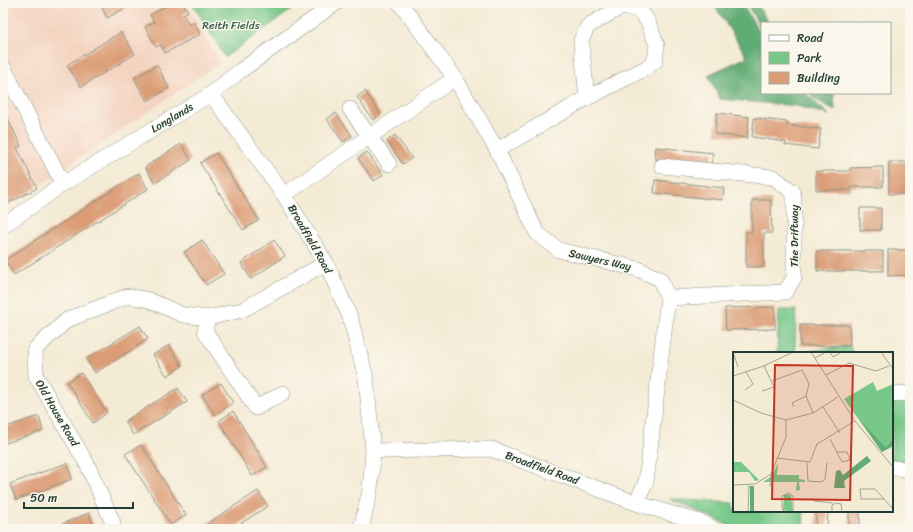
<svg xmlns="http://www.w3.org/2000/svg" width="913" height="532" viewBox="0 0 913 532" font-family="Sriracha,sans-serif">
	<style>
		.built { fill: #f4d3c0 }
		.green { fill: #77c889; stroke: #4b825e }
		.forest { fill: #61ac75; stroke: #407454 }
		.building { fill: #db9c76 }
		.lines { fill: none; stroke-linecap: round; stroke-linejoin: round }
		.minor-casing { stroke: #8a9484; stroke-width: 16 }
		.minor { stroke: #fff; stroke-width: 15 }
		.labels { text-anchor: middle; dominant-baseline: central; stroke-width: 3; stroke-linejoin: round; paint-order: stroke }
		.park-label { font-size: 11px; fill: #356049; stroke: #fbf7ec }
		.street-label { font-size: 11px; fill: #1f3d34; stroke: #fbf7ec }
		.inset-road { fill: none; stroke: #9fa595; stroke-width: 1 }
		.view { fill: #c8321e; fill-opacity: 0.15; stroke: #c8321e; stroke-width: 2 }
		.inset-edge { fill: none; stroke: #1f3d34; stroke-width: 2 }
	</style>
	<rect width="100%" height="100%" fill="#fbf7ec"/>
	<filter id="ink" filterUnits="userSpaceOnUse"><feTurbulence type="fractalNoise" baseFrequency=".025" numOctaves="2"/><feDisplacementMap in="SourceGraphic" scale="8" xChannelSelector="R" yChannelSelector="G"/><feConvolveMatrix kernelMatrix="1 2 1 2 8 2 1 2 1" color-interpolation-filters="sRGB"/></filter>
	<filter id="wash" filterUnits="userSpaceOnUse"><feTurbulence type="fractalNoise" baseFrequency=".012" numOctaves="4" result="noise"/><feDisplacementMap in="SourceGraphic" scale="16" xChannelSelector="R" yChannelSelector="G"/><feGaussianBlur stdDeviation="0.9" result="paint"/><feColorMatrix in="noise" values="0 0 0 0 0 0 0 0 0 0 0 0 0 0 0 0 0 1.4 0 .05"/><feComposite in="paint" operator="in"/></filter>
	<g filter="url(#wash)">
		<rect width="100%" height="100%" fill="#f4ebd5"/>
		<path class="built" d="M3 3H187L220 63 3 210Z"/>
		<path class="green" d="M192 3H301L225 57Z
			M779 310H796L795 353H777Z
			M850 346 852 353H798V352Z
			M910 399V463L892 462V403Z
			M670 499 734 503V511H803L804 529H737Z"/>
		<path class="forest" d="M713 3H742L762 36V93H805L829 115 796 106 720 99 708 75 747 57Z
			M746 3H756L769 23H762V29Z
			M810 93H834L835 110 816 100Z"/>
		<g id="blocks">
			<path class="building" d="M100 3H134L107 18Z
				M171 3H183L188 11 183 14 189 25 194 22 200 34 165 53 161 45 156 47 145 27 154 22 150 15Z
				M121 32 135 54 81 87 67 65Z
				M157 65 169 88 147 101 134 78Z
				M365 91 381 115 373 120 357 97Z
				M4 111 21 146 17 148 37 188 3 206Z
				M336 113 352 136 343 142 327 119Z
				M717 113 749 117 747 138 715 134Z
				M754 118 788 122 787 125 821 129 818 149 785 145 786 142 752 137Z
				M395 135 412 158 403 164 387 141Z
				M181 144 191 160 155 183 145 167Z
				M656 147 713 153 711 165 655 159Z
				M367 152 383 175 374 181 358 158Z
				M216 153 259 220 243 230 200 163Z
				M889 162H910V194H889Z
				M883 167V187H851V190H816V171H850V168Z
				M139 173 148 189 14 275 5 260Z
				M655 180 724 188 723 200 654 193Z
				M752 200H771L772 233H764V267H746V232H752Z
				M860 208H881V230H860Z
				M202 240 224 274 206 285 184 252Z
				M274 240 285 256 251 279 241 263Z
				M888 250H910V275L888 276Z
				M817 251H883V271H817Z
				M775 307V329L726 330 725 308Z
				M800 325H849L850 346H800Z
				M140 326 148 339 95 373 86 359Z
				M169 345 182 366 167 376 153 355Z
				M81 373 107 413 93 423 67 382Z
				M221 383 233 403 215 415 202 395Z
				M178 388 187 402 133 435 125 421Z
				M233 411 267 467 252 476 219 421Z
				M39 416 43 431 3 444V428Z
				M141 445 186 515 171 525 125 454Z
				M67 463 72 479 16 500 10 484Z
				M258 491 268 506 232 529H211L208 523Z
				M816 511H828L827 529H816Z
				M849 511H860V529H849Z
				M89 513 95 529H49Z"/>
		</g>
	</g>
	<g filter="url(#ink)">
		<use href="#blocks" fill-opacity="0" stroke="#8a9484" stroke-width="1"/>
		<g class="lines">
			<g class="minor-casing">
				<path id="minor" d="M400 3 455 78 497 150 537 233 559 250 638 269 660 279 668 298 646 482 636 503
					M3 67 63 184
					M211 94 284 195 326 263 350 317 366 378 373 451 370 490 361 529
					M350 109 389 164
					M497 150 587 98 646 68 655 61 657 45 648 22 640 10 629 8H619L588 26 581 40 587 98
					M662 166 773 177 792 191 794 197V278L785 292 668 298
					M284 195 455 78
					M3 226 63 184 211 94 240 71 336 3
					M208 318 205 331 256 408 283 393
					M892 394 910 393
					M373 451 491 449 636 503 703 523 713 529
					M892 468 910 469
					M113 529V523L87 464 36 376 35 349 67 320 128 296 149 300 183 315 208 318 242 310 326 263"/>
			</g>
			<use href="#minor" class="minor"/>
		</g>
	</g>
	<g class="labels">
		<g class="park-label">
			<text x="231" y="25">Reith Fields</text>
		</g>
		<g class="street-label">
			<text transform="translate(172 118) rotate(-31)">Longlands</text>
			<text transform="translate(794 236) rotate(-90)">The Driftway</text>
			<text transform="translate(310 239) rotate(60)">Broadfield Road</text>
			<text transform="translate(600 260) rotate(13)">Sawyers Way</text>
			<text transform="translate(57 413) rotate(60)">Old House Road</text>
			<text transform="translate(542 468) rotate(20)">Broadfield Road</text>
		</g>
	</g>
	<g transform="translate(733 352)">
		<rect width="160" height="160" fill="#f4ebd5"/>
		<path d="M140 30 144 39 160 32V94L149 100 111 47ZM0 110H8L26 128 22 129 16 120H0ZM45 111 44 123H66V127L72 128V130H66L67 138 63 139 64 130H30L39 124ZM51 142 58 143 60 160 50 158Z" fill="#77c889"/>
		<path d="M127 68 153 96 160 87V94L149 100ZM134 104 138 109 111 129 112 136H101L103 119 107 118 110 123ZM17 134H21V160H17Z" fill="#61ac75"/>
		<path class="inset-road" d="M0 0 5 15M78 0 122 69 160 115M97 0 100 5 109 0M148 0 160 17M82 6 93 0M93 23 116 11 143 19 156 14M0 24 31 14 60 0M39 29 69 18 76 32 73 44 80 61M12 38 20 32 13 20M29 39 41 35 31 14M0 48 28 61 53 68 80 61 105 45M61 55 59 51 73 44M90 55 107 81M97 87 109 110 117 108 114 100H104M44 106 77 110 84 92 122 69M74 111 75 129 89 130 92 127 94 111M0 133 22 132 38 122 53 85V68M37 135 38 122M151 147H128L127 137H142L160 157M81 149 100 151M15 160 16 133M52 160 49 157V144L56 141 60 144V160M99 160V153L103 151 108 152 109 160"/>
		<path class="view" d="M42 13 120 14 117 148 39 147Z"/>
		<rect width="160" height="160" class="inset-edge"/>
	</g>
	<rect width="913" height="532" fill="none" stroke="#fbf7ec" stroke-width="16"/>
	<rect x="761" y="22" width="130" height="72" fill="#fbf7ec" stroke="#a3ada2"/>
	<rect x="769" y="35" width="20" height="6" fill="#ffffff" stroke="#a3ada2"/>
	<text x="797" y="42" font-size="12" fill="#1f3d34">Road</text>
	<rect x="769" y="52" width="20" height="12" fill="#77c889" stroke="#a3ada2"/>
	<text x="797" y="62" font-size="12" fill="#1f3d34">Park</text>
	<rect x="769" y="72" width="20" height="12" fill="#db9c76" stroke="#a3ada2"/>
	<text x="797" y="82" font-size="12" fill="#1f3d34">Building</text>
	<path d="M24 502v6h109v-6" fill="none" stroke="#1f3d34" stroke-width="2"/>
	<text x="30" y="502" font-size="12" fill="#1f3d34" stroke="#fbf7ec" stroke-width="3" paint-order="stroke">50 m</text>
</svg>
